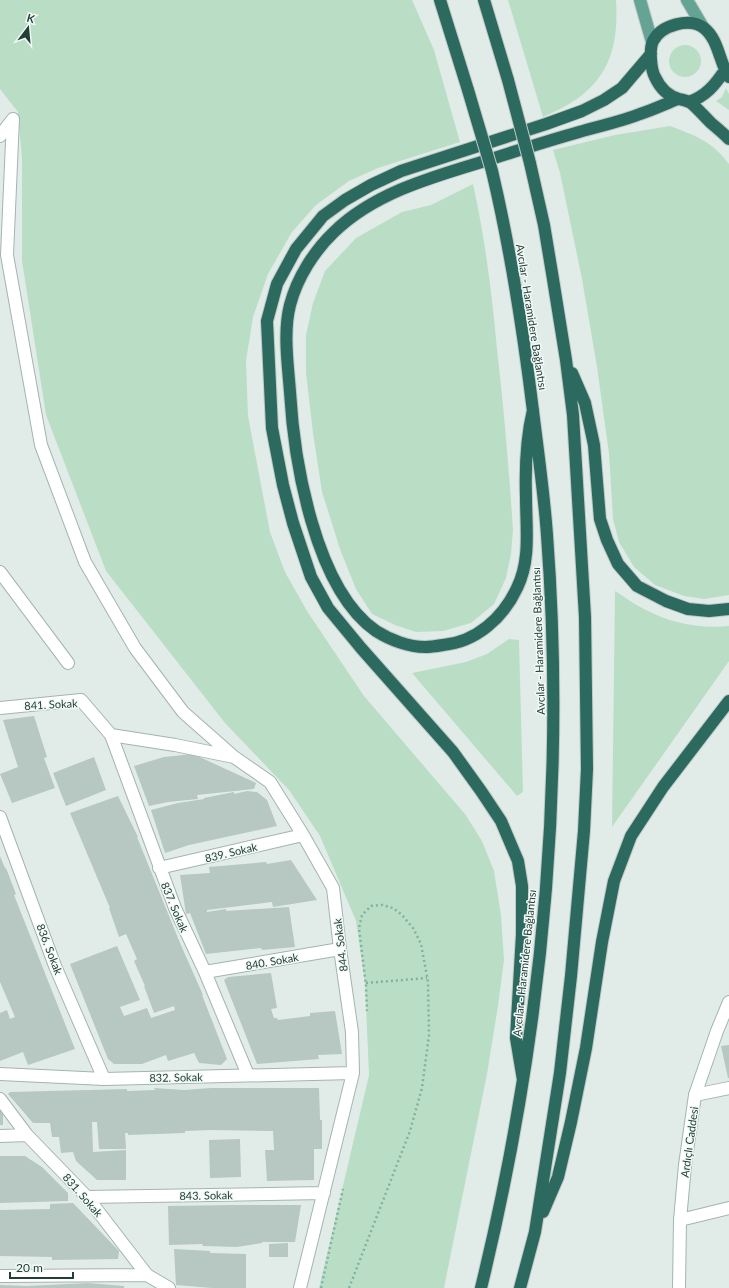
<svg xmlns="http://www.w3.org/2000/svg" width="729" height="1288" viewBox="0 0 729 1288" font-family="Lato,sans-serif">
	<style>
		.green { fill: #badec5 }
		.building { fill: #b7c7c1 }
		.lines { fill: none; stroke-linecap: round; stroke-linejoin: round }
		.street-casing { stroke: #a4b4af; stroke-width: 14 }
		.secondary-casing { stroke: #9fb8b0; stroke-width: 14 }
		.primary-casing { stroke: #c1c9c7; stroke-width: 14 }
		.highway-casing { stroke: #c1c9c7; stroke-width: 14 }
		.path { stroke: #81b1a3; stroke-width: 2.5; stroke-dasharray: 2 3; stroke-linecap: butt }
		.street { stroke: #fff; stroke-width: 12 }
		.secondary { stroke: #fff; stroke-width: 12 }
		.primary { stroke: #65a395; stroke-width: 12 }
		.highway { stroke: #2c6a5f; stroke-width: 12 }
		.highway-bridge-casing { stroke: #c1c9c7; stroke-width: 14; stroke-linecap: butt }
		.highway-bridge { stroke: #2c6a5f; stroke-width: 12 }
		.labels { text-anchor: middle; dominant-baseline: central; stroke-width: 3; stroke-linejoin: round; paint-order: stroke }
		.street-label { font-size: 11px; fill: #213e37; stroke: #f2f9f6 }
	</style>
	<rect width="100%" height="100%" fill="#e1ece8"/>
	<path class="green" d="M0 0H412L434 50 460 142 378 168 349 181 316 205 292 232 268 274 253 317 246 361 248 416 270 532 285 572 307 611 364 696 465 814 482 841 494 871 501 915 504 960 498 1006 487 1074 444 1288H319L369 1075 365 983 356 921 320 836 289 790 225 723 106 571 46 415 22 261V159L18 112 0 89Z
		M508 0H616C620 61 600 94 543 117Z
		M669 61a16 16 0 1 1 32 0a16 16 0 1 1-32 0Z
		M726 88 729 94V110L716 101 722 97Z
		M670 126C696 136 712 141 729 164V595L704 599 684 596 655 585 634 567 619 542 613 519 609 454 597 367 582 279 560 173 553 150 615 135Z
		M473 184C485 238 492 294 497 349 504 409 509 470 513 530L511 554 506 578 494 604 471 623 443 631 416 632 395 625 372 614 356 589 341 552 322 492 313 433 306 373V335L313 303 325 271 356 238 402 212 431 205Z
		M615 591C625 597 634 604 644 609 670 623 700 629 729 626V661L612 827Z
		M509 639 519 640 523 792 517 796 412 673 466 662 487 654Z"/>
	<path class="building" d="M34 716 47 757 44 758 55 788 12 803 0 774 18 767 3 720Z
		M193 754 254 782 256 783 254 789 197 795 198 799 168 802 149 806 134 766 164 757Z
		M94 757 106 790 66 806 53 773Z
		M247 791 257 792 267 800 277 826 189 845 165 853 151 810 178 803 204 799V798L234 792V794Z
		M118 796 138 837H137L180 943 203 995H202L227 1059 221 1065 199 1063 194 1053 168 1061 166 1055 142 1064H114L108 1059 70 964 117 946 140 1000 120 1007 124 1016 147 1008 151 1018 175 1010 174 1006 154 1013 144 986H145L134 961 137 959 126 934 119 937 109 908H110L70 813Z
		M0 856 5 868H6L16 894 14 895 75 1049 28 1065 23 1052 0 1061V1013L7 1010 10 1019 15 1017 0 982Z
		M291 860 317 900 273 907 272 902 207 910V912L226 909V911L289 907 295 947 262 950 261 948 206 954 190 913 186 914 180 875 210 873 209 867 266 862 267 864Z
		M271 973 277 1008 271 1009 274 1018H277L278 1020 310 1016V1013L335 1011 342 1054 318 1055 319 1059 257 1064 224 980 228 977Z
		M729 1045V1078H728L721 1046Z
		M154 1088 184 1090 211 1088H319L320 1120H322V1149H314V1180L267 1181 265 1150H274L273 1131 212 1130 185 1131V1133L157 1134 128 1135V1133H125L126 1149H99L97 1122H92L93 1152 126 1150V1180H97L76 1161 73 1152 61 1153 59 1137H52L50 1123H33L8 1094 10 1092 127 1089V1091L155 1090Z
		M0 1108 3 1111V1125H0Z
		M240 1139 241 1177 210 1178 209 1140Z
		M0 1156H25L42 1167 68 1193V1201L0 1203Z
		M73 1203 119 1251 118 1259 52 1260V1257L0 1256V1210L50 1209V1204Z
		M234 1205H301L295 1242H262V1243L237 1247 203 1246 202 1244 169 1245 168 1206Z
		M288 1243V1257H269V1244Z
		M174 1249 210 1251V1253L246 1254V1288H212L176 1285Z
		M88 1283 124 1286V1288H0V1285L27 1286Z"/>
	<g class="lines">
		<g class="street-casing">
			<path id="street" d="M13 119 7 255 41 445 85 562 135 648 183 712 234 757
				M0 136 13 119
				M0 572 68 663
				M0 708 81 700 111 735 175 908 205 972 248 1075
				M111 735 175 745 234 757 270 782 303 835 333 888 340 949 352 1032 353 1073 300 1288
				M0 817 55 966 104 1079
				M159 868 303 835
				M205 972 340 949
				M0 1074 104 1079 353 1073
				M695 1095 729 1088
				M0 1099 27 1135 87 1197 147 1275 169 1288
				M0 1136 27 1135
				M87 1197 324 1193
				M680 1220 729 1208
				M0 1276 147 1275"/>
		</g>
		<g class="secondary-casing">
			<path id="secondary" d="M679 1288 680 1220 685 1165 695 1095 717 1031 729 1002"/>
		</g>
		<g class="primary-casing">
			<path id="primary" d="M640 0 652 42
				M687 0 703 27"/>
		</g>
		<g class="highway-casing">
			<path id="highway" d="M440 0 468 90
				M484 0 508 80
				M729 77C719 62 719 40 704 28 690 17 661 25 653 41 649 49 651 70 655 77 660 88 668 96 679 99 683 100 688 101 691 103 698 109 704 116 711 123 717 128 723 133 729 139
				M689 102C706 96 715 85 725 70
				M572 373 585 403 594 445 600 519 607 540 618 564 637 586 666 601 688 609 709 611 729 609
				M533 410C526 439 525 467 526 497 526 527 531 560 517 588 503 618 476 642 443 645 437 646 431 647 425 647 409 647 390 640 376 631 315 589 294 461 290 392 288 365 283 332 290 305 297 278 314 251 334 232 374 193 432 177 485 161 516 151 547 141 579 132 599 126 620 122 640 114 653 110 665 104 678 99
				M523 1080 516 1038 522 934V886L518 861 501 821 481 791 453 752 361 648 328 608 311 577 293 523 283 485 272 428 267 321 277 284 296 249 323 216 345 200 371 185 401 171 546 124 582 111 604 100 622 88 651 54
				M543 1212 558 1177 571 1122 586 1048 602 942 614 881 631 836 663 787 729 701
				M481 1288C541 1042 566 787 547 535 544 493 538 452 533 411 523 330 511 251 492 171
				M520 1288 535 1232 560 1073 571 976 584 831 587 769 585 617 573 415 566 360 552 273 544 225 530 163"/>
		</g>
		<path class="path" d="M366 983 427 978
			M321 1288 343 1189
			M349 1288 410 1131 422 1088 429 1035 428 982 421 944 413 928 402 915 393 908 382 905 371 906 362 915 359 928 366 986 367 1011"/>
		<use href="#street" class="street"/>
		<use href="#secondary" class="secondary"/>
		<use href="#primary" class="primary"/>
		<use href="#highway" class="highway"/>
		<g class="highway-bridge-casing">
			<path id="highway-bridge" d="M508 80 530 163
				M468 90 492 171"/>
		</g>
		<use href="#highway-bridge" class="highway-bridge"/>
	</g>
	<g class="labels">
		<g class="street-label">
			<text transform="translate(532 317) rotate(81)">Avcılar - Haramidere Bağlantısı</text>
			<text transform="translate(538 641) rotate(-92)">Avcılar - Haramidere Bağlantısı</text>
			<text transform="translate(51 704) rotate(-3)">841. Sokak</text>
			<text transform="translate(231 852) rotate(-13)">839. Sokak</text>
			<text transform="translate(175 907) rotate(67)">837. Sokak</text>
			<text transform="translate(340 945) rotate(-97)">844. Sokak</text>
			<text transform="translate(50 949) rotate(69)">836. Sokak</text>
			<text transform="translate(272 961) rotate(-10)">840. Sokak</text>
			<text transform="translate(524 963) rotate(-84)">Avcılar - Haramidere Bağlantısı</text>
			<text transform="translate(176 1077) rotate(-1)">832. Sokak</text>
			<text transform="translate(689 1142) rotate(-82)">Ardıçlı Caddesi</text>
			<text transform="translate(83 1195) rotate(49)">831. Sokak</text>
			<text transform="translate(206 1195) rotate(-1)">843. Sokak</text>
		</g>
	</g>
	<g transform="translate(28 28) rotate(16)" stroke="#f2f9f6" stroke-width="3" paint-order="stroke">
	<path d="M0-3L7 15L0 10L-7 15Z" fill="#213e37"/>
	<text y="-6" font-size="11" font-weight="bold" text-anchor="middle" fill="#213e37">K</text>
	</g>
	<path d="M10 1272v6h63v-6" fill="none" stroke="#213e37" stroke-width="2"/>
	<text x="16" y="1272" font-size="12" fill="#213e37" stroke="#f2f9f6" stroke-width="3" paint-order="stroke">20 m</text>
</svg>
